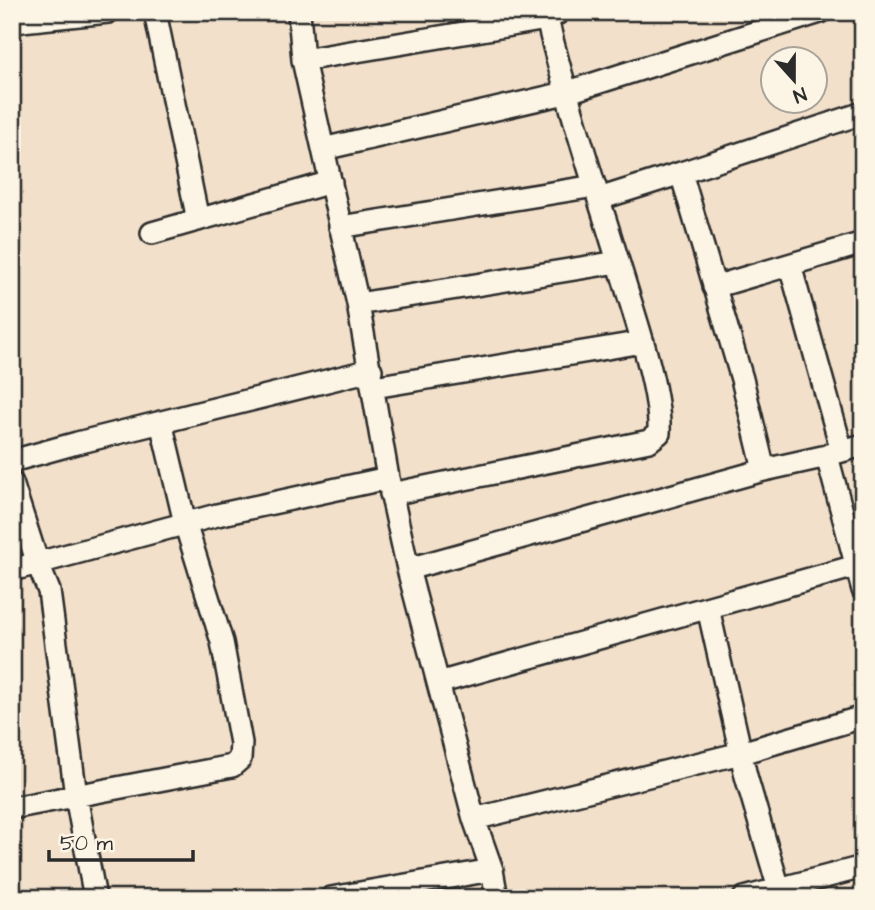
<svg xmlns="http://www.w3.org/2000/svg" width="875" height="910" viewBox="0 0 875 910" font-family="'Architects Daughter',sans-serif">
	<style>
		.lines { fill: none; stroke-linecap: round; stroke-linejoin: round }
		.minor-casing { stroke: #2b2b2b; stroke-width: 26 }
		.minor { stroke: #fcf5e5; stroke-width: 21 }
	</style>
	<rect width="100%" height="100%" fill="#f2e0ca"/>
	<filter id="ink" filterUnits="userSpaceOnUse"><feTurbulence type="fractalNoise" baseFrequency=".0143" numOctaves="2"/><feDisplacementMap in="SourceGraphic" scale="14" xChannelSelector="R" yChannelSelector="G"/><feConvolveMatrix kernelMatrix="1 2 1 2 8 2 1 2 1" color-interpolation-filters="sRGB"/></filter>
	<g filter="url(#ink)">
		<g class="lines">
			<g class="minor-casing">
				<path id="minor" d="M155 12 198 220
					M299 12 303 60 358 304 388 478 408 569 474 819 492 870 497 898
					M12 22 108 12
					M303 60 547 19 558 13
					M323 149 565 93 820 12
					M681 173 863 113
					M599 199 681 173 742 379 764 470
					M340 227 595 186
					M152 233 331 182
					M790 265 842 451
					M714 287 863 243
					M358 304 618 262
					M374 387 643 342
					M828 455 863 445
					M12 461 77 443 371 370
					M12 483 38 564 49 591 76 796 95 898
					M391 494 649 441 659 433C661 393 638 327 626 287 599 198 569 110 547 19
					M408 569 764 470 827 456 863 590
					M12 570 217 515 388 478
					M708 608 746 776 779 889
					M438 683 863 564
					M12 808 232 766 240 759 241 743 222 642 185 523 161 422
					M474 819 741 753 863 717
					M331 898 492 870
					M744 898 863 867"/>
			</g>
			<use href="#minor" class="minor"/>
		</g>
	</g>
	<rect width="875" height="910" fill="none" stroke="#fcf5e5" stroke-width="42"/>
	<rect x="21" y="21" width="833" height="868" fill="none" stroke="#2b2b2b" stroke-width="2.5" filter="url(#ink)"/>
	<g transform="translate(794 80) rotate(159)"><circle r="33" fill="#fcf5e5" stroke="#a8a49b" stroke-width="2"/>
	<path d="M0-5L12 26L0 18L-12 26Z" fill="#2b2b2b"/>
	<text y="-10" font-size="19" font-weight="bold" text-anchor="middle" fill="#2b2b2b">N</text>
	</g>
	<path d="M49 850v10h144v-10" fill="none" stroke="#2b2b2b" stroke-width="3.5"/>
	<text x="60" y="850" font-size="21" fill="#2b2b2b" stroke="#fcf5e5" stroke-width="5" paint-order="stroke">50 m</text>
</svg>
